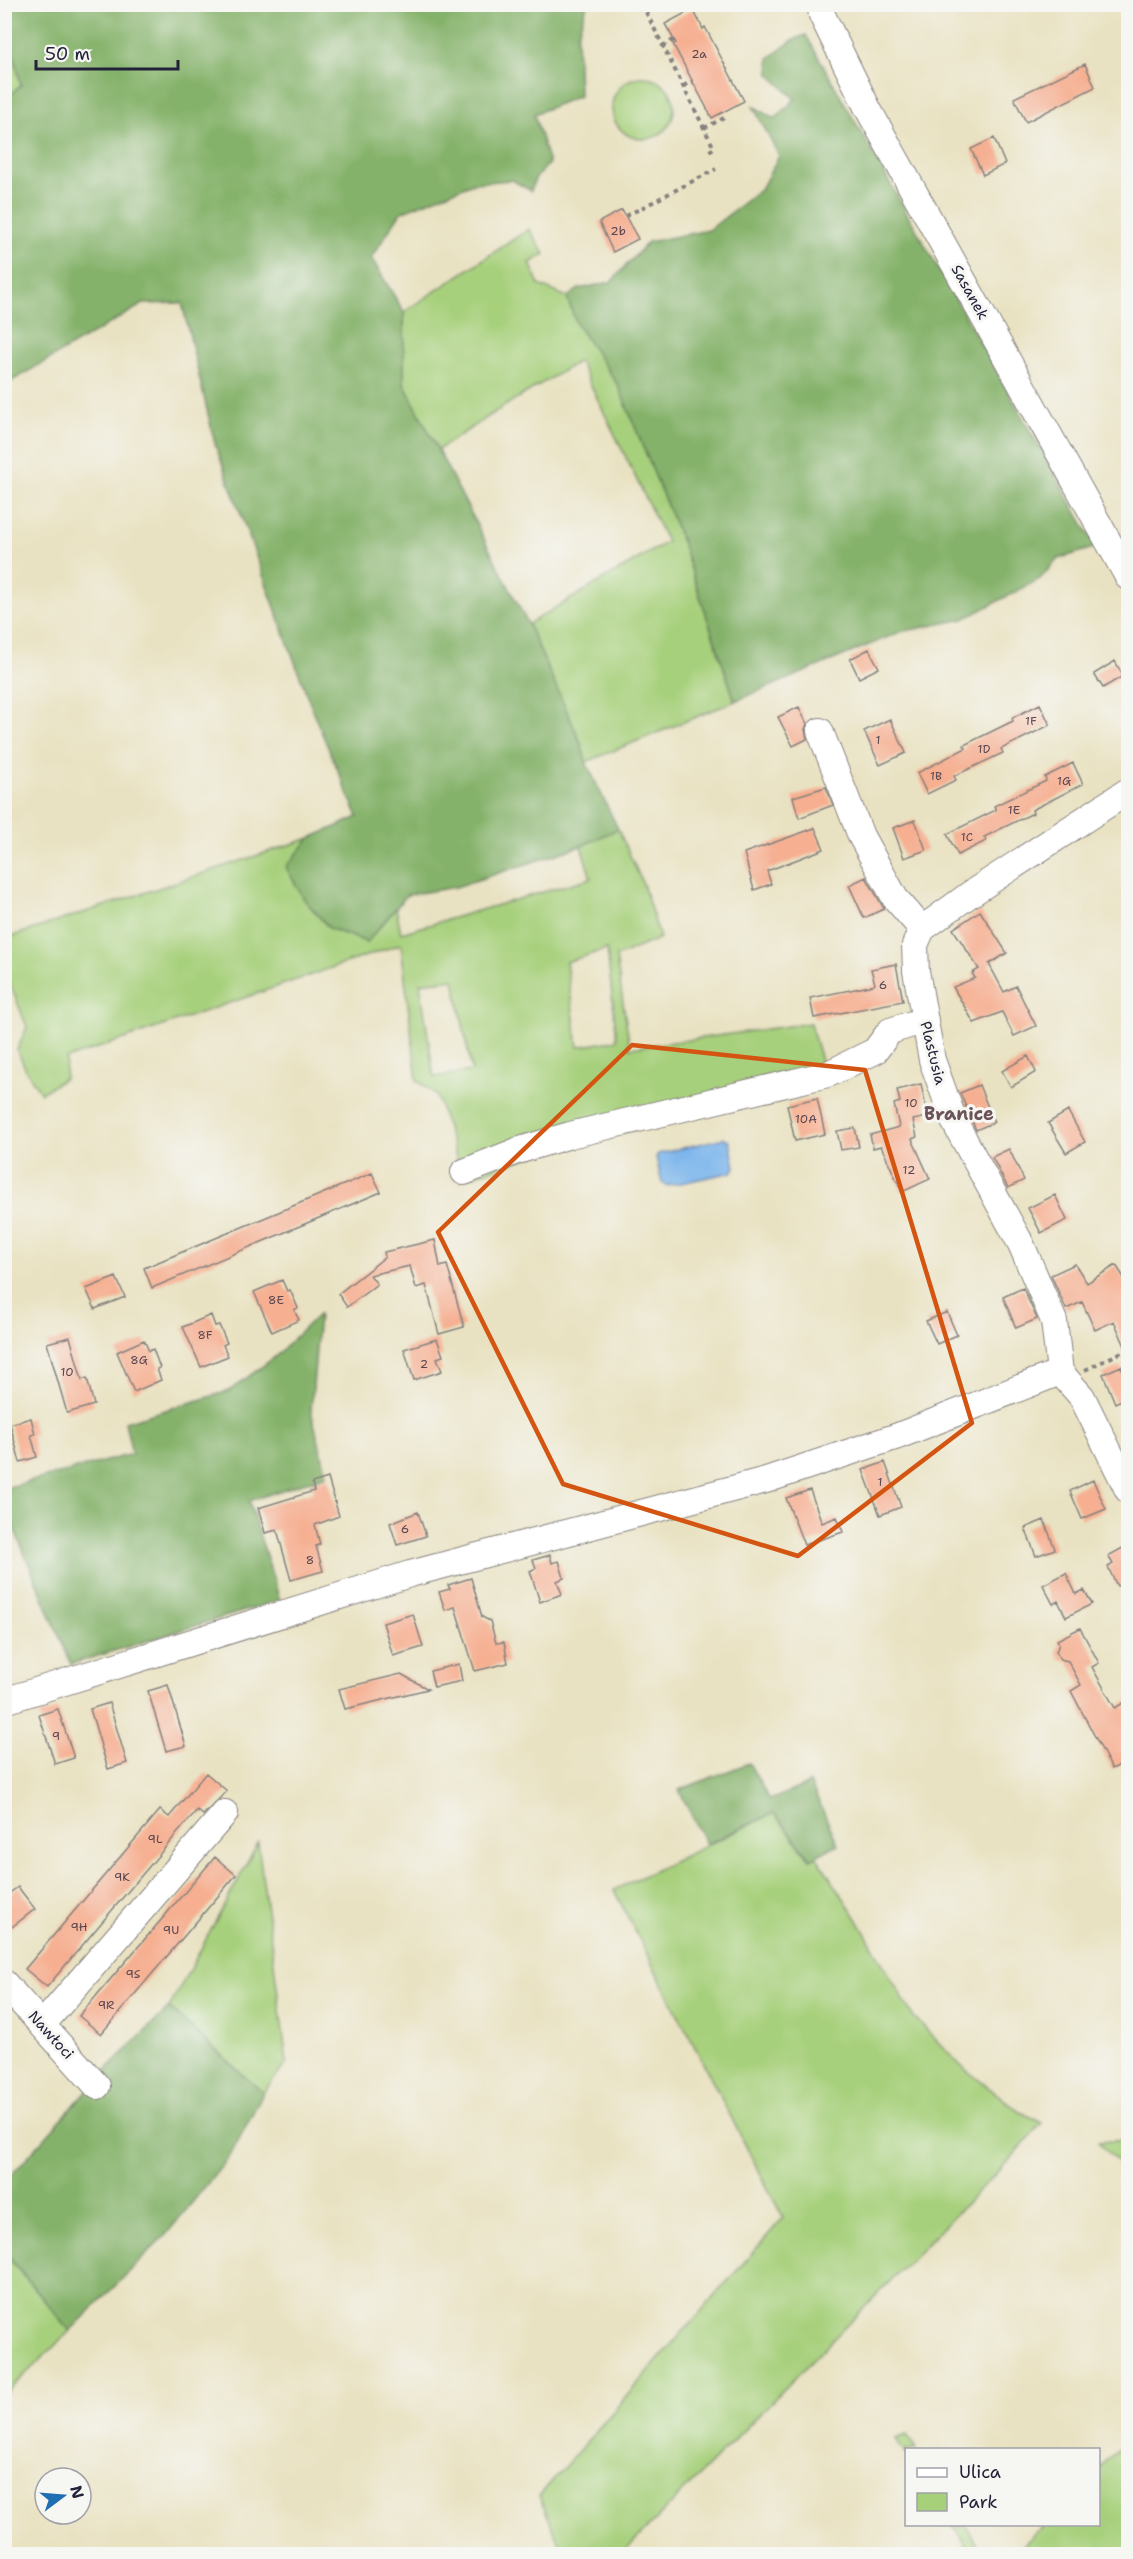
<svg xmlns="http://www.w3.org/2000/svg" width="1133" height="2559" viewBox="0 0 1133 2559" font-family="'Shantell Sans',sans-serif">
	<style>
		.green { fill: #a7d07b; stroke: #64795b; stroke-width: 1.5; fill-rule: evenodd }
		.forest { fill: #85b26b; stroke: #546a53; stroke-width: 1.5 }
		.water { fill: #7bb5ec; stroke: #4e6c94; stroke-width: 1.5 }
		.building { fill: #f6af91 }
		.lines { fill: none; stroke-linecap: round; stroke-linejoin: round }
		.minor-casing { stroke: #86827e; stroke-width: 28 }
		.path { stroke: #86827e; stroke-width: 4; stroke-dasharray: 4.5 4.5; stroke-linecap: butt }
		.minor { stroke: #fff; stroke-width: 26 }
		.marked { fill: none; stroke: #d45411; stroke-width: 4.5; stroke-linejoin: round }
		.labels { text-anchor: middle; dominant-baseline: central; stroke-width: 6; stroke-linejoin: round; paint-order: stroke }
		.number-label { font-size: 12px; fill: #574550 }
		.street-label { font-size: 15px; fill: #22223b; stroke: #f6f6f2 }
		.quarter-label { font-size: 18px; font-weight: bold; fill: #6c5359; stroke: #f6f6f2 }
	</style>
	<rect width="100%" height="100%" fill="#f6f6f2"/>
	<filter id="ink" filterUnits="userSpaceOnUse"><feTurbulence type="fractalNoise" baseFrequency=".0167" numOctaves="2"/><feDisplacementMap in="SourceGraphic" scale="12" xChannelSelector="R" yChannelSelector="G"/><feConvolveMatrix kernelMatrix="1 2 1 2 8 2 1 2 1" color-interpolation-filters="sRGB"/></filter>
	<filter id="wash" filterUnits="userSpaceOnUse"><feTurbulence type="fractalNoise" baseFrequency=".008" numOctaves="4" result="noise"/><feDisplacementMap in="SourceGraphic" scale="24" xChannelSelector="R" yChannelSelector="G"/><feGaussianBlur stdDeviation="1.35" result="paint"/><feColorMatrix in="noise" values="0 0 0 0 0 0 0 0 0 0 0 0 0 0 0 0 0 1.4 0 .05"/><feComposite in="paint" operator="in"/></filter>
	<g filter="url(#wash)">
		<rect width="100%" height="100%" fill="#e9e2c2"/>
		<path class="green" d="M4 35 12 48 21 85 5 100Z
			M612 108a31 31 0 1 1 62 0a31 31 0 1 1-62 0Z
			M529 229 545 254 530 263 539 285 567 297 576 323 618 385 682 542 735 701 586 762 581 743 528 624 667 542 579 361 506 405 438 450 404 384V312Z
			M618 829 643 884 660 938 616 957 630 1048 810 1023 828 1084 551 1150 463 1179 437 1096 417 1080 401 944 66 1059 65 1078 41 1093 27 1072 17 1050 27 1027 5 971 4 918 10 937 310 838 287 867 304 899 329 928 367 942 396 908 401 933 591 878 581 846ZM607 949 617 1040 578 1047 566 962ZM454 979 472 1071 434 1077 420 983Z
			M774 1813 810 1859 816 1856 856 1917 913 2016 961 2066 1019 2111 1042 2123 1013 2156 622 2554H564L539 2496 783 2218 614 1890Z
			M258 1843 287 2063 263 2093 169 2008Z
			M1128 2140V2172L1098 2142Z
			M4 2253 70 2331 5 2394H4Z
			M907 2435 916 2449 906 2450V2455L896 2439Z
			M1128 2439V2554H1014L1044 2525 1098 2524 1099 2469Z
			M952 2525H965L984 2554H971Z"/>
		<path class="forest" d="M4 5H587L577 36 579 96 534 114 549 163 535 179 531 191 512 180 473 183 401 212 371 258 404 312V384L528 624 581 743 586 762 618 829 581 846 456 887 407 895 367 942 329 928 304 899 286 867 310 838 358 817 315 717 215 444 182 303 143 304 5 385V100L21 85 12 48 5 35Z
			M806 35 1096 547 1058 559 1040 579 964 619 900 632 735 701 682 542 618 385 576 323 567 297 579 289 611 282 648 242 709 230 761 189 779 156 753 106 775 119 795 99 770 75 769 58 793 40Z
			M319 1314 311 1411 327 1475 249 1501 280 1600 71 1664 5 1507V1488L132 1454 125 1422 229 1391 276 1356Z
			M749 1763 770 1800 810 1783 838 1844 811 1859 774 1813 706 1844 679 1790Z
			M169 2008 263 2093 230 2156 164 2237 70 2331 5 2253V2182L101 2075Z"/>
		<path class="water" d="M724 1138 730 1142 735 1167 732 1172 667 1186 662 1183 656 1157 658 1154Z"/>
		<g id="blocks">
			<path class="building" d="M693 9 703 29 705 27 744 101 712 118 673 44 676 43 665 24Z
				M1085 64 1095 87 1026 122 1014 98Z
				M994 138 1005 164 983 175 971 149Z
				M622 210 638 239 613 252 599 222Z
				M869 649 879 668 859 678 850 659Z
				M1115 661 1123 676 1103 688 1094 674Z
				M1040 704 1050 725 1001 749 1003 753 954 776 956 780 927 794 917 773 966 748 964 745 1013 721 1012 718Z
				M799 707 807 724 805 729 807 739 793 746 778 717Z
				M890 719 906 753 880 765 864 731Z
				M1073 763 1083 784 1032 810 1033 813 984 837 986 841 958 855 947 834 996 810 994 806 1046 781 1045 777Z
				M826 787 833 805 799 818 793 797Z
				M915 820 926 850 904 858 893 828Z
				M815 828 824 849 767 871 771 884 754 890 744 853Z
				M866 877 884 909 864 918 849 885Z
				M980 911 1007 953 989 964 1004 992 1016 986 1036 1026 1014 1036 1002 1012 974 1023 953 987 975 978 972 973 979 969 953 929Z
				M896 964 903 1001 814 1018 810 998 870 986 875 984 871 969Z
				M1028 1056 1036 1072 1011 1087 1002 1071Z
				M921 1084 928 1117 913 1120 917 1137 912 1139 930 1179 902 1192 881 1146 873 1148 870 1135 899 1127 894 1104 900 1102 897 1090Z
				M979 1085 994 1122 976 1130 960 1093Z
				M817 1098 825 1134 795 1141 787 1105Z
				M1068 1111 1085 1142 1066 1153 1048 1123Z
				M855 1128 859 1147 841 1150 837 1131Z
				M1009 1149 1024 1180 1008 1188 992 1157Z
				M372 1173 381 1192 152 1288 144 1268Z
				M1055 1195 1067 1220 1041 1233 1028 1208Z
				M435 1240 440 1267 447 1265 464 1327 439 1334 426 1285 416 1288 410 1266 370 1275 377 1284 347 1307 338 1294 385 1257 384 1252Z
				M1075 1264 1087 1283 1116 1265 1128 1284V1353L1114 1321 1095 1330 1082 1302 1066 1309 1051 1275Z
				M116 1277 125 1297 95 1309 86 1289Z
				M282 1280 287 1291 290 1290 298 1308 294 1310 299 1320 272 1332 254 1292Z
				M1023 1288 1037 1319 1016 1328 1003 1297Z
				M947 1312 957 1335 937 1344 926 1321Z
				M211 1315 215 1326 219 1325 227 1343 223 1345 228 1356 201 1367 183 1327Z
				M70 1337 82 1380 87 1378 94 1405 67 1413 47 1343Z
				M437 1339 443 1356 437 1358 442 1371 414 1380 404 1349Z
				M144 1340 149 1351 153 1349 160 1368 157 1369 161 1380 134 1392 117 1352Z
				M1121 1366 1128 1384V1397L1115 1403 1103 1374Z
				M31 1418 35 1434 31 1435 37 1457 20 1462 10 1424Z
				M885 1462 901 1507 880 1515 863 1470Z
				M328 1478 339 1516 315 1525 320 1544 316 1546 323 1571 291 1580 277 1530 265 1533 258 1508 314 1491 312 1483Z
				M1093 1480 1106 1509 1082 1519 1070 1491Z
				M810 1490 822 1523 837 1517 843 1532 804 1545 786 1498Z
				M418 1512 426 1536 397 1545 390 1523Z
				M1044 1520 1055 1549 1036 1556 1025 1528Z
				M1128 1545V1594L1123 1583 1117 1586 1108 1567 1113 1564 1108 1556Z
				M550 1555 552 1563 559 1561 564 1578 557 1581 562 1594 540 1602 530 1571 536 1568 533 1560Z
				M1066 1573 1076 1594 1084 1590 1092 1604 1066 1617 1058 1601 1053 1604 1043 1585Z
				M471 1578 482 1617 490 1621 496 1643 504 1642 508 1663 475 1671 455 1607 445 1610 439 1592 450 1589 448 1585Z
				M413 1614 423 1647 393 1656 383 1623Z
				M1080 1628 1099 1663 1092 1667 1115 1708 1128 1700V1761L1112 1769 1071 1691 1081 1685 1068 1661 1060 1659 1056 1652 1059 1644 1057 1640Z
				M459 1664 462 1681 434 1687 430 1671Z
				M401 1674 428 1689 345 1709 339 1689Z
				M168 1685 186 1746 166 1751 148 1691Z
				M109 1703 127 1763 108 1769 90 1709Z
				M58 1709 74 1758 55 1764 39 1715Z
				M206 1773 227 1791 203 1815 197 1810 47 1987 25 1969 160 1810 169 1817Z
				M215 1857 236 1875 101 2034 79 2016Z
				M18 1887 35 1909 4 1933V1897Z"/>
		</g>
	</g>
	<g filter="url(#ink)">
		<use href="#blocks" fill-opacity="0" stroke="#86827e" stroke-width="1.5"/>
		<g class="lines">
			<g class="minor-casing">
				<path id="minor" d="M820 4 822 15 868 109 1128 577
					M820 731 861 836 895 898 922 929
					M1128 791 969 895 922 929 915 945 916 971 932 1060 954 1121 1021 1244 1054 1321 1060 1372 1082 1397 1128 1490
					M464 1172 517 1151 570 1135 828 1074 875 1051 890 1031 925 1020
					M4 1701 410 1574 766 1480 898 1436 1060 1372
					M4 1983 97 2086
					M42 2025 225 1813"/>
			</g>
			<path class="path" d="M642 4 714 148 708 152
				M662 46 674 40
				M683 86 693 81
				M704 128 724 118
				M626 216 716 169
				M1085 1370 1128 1349"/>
			<use href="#minor" class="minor"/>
		</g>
	</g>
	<path class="marked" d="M632 1045 865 1070 972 1423 798 1556 563 1484 438 1232Z"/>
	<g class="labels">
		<g class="number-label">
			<text x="699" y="54">2a</text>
			<text x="618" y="231">2b</text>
			<text x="1031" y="721">1F</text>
			<text x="878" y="740">1</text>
			<text x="984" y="749">1D</text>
			<text x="936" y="776">1B</text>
			<text x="1064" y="781">1G</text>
			<text x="1014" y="810">1E</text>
			<text x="967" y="837">1C</text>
			<text x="883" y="985">6</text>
			<text x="911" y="1103">10</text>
			<text x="806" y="1119">10A</text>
			<text x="909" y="1170">12</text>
			<text x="276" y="1300">8E</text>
			<text x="205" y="1335">8F</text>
			<text x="139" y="1360">8G</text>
			<text x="424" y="1364">2</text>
			<text x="67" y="1372">10</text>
			<text x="880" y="1482">1</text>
			<text x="405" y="1529">6</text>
			<text x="310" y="1560">8</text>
			<text x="56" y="1736">9</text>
			<text x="155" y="1839">9L</text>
			<text x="122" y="1877">9K</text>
			<text x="79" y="1927">9H</text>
			<text x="171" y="1930">9U</text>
			<text x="133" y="1974">9S</text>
			<text x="106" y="2005">9R</text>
		</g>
		<g class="street-label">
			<text transform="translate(970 292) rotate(61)">Sasanek</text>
			<text transform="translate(933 1053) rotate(76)">Plastusia</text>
			<text transform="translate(51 2035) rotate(48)">Nawłoci</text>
		</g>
		<g class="quarter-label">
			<text x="959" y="1114">Branice</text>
		</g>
	</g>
	<rect width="1133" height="2559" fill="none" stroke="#f6f6f2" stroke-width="24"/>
	<rect x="905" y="2448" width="195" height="78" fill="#f6f6f2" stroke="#a1a1a9" stroke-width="1.5"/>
	<rect x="917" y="2468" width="30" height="9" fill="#ffffff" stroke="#a1a1a9" stroke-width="1.5"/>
	<text x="959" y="2478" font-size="18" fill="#22223b">Ulica</text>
	<rect x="917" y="2493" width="30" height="18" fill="#a7d07b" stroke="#a1a1a9" stroke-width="1.5"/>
	<text x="959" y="2508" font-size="18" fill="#22223b">Park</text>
	<g transform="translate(63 2496) rotate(74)"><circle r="28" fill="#f6f6f2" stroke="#a1a1a9" stroke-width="1.5"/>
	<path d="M0-4.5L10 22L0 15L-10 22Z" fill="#1f6fb2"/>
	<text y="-9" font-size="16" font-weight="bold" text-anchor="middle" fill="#22223b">N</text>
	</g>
	<path d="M36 60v9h142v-9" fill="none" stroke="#22223b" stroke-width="3"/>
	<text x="45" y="60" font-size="18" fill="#22223b" stroke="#f6f6f2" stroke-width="4.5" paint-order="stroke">50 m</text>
</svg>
